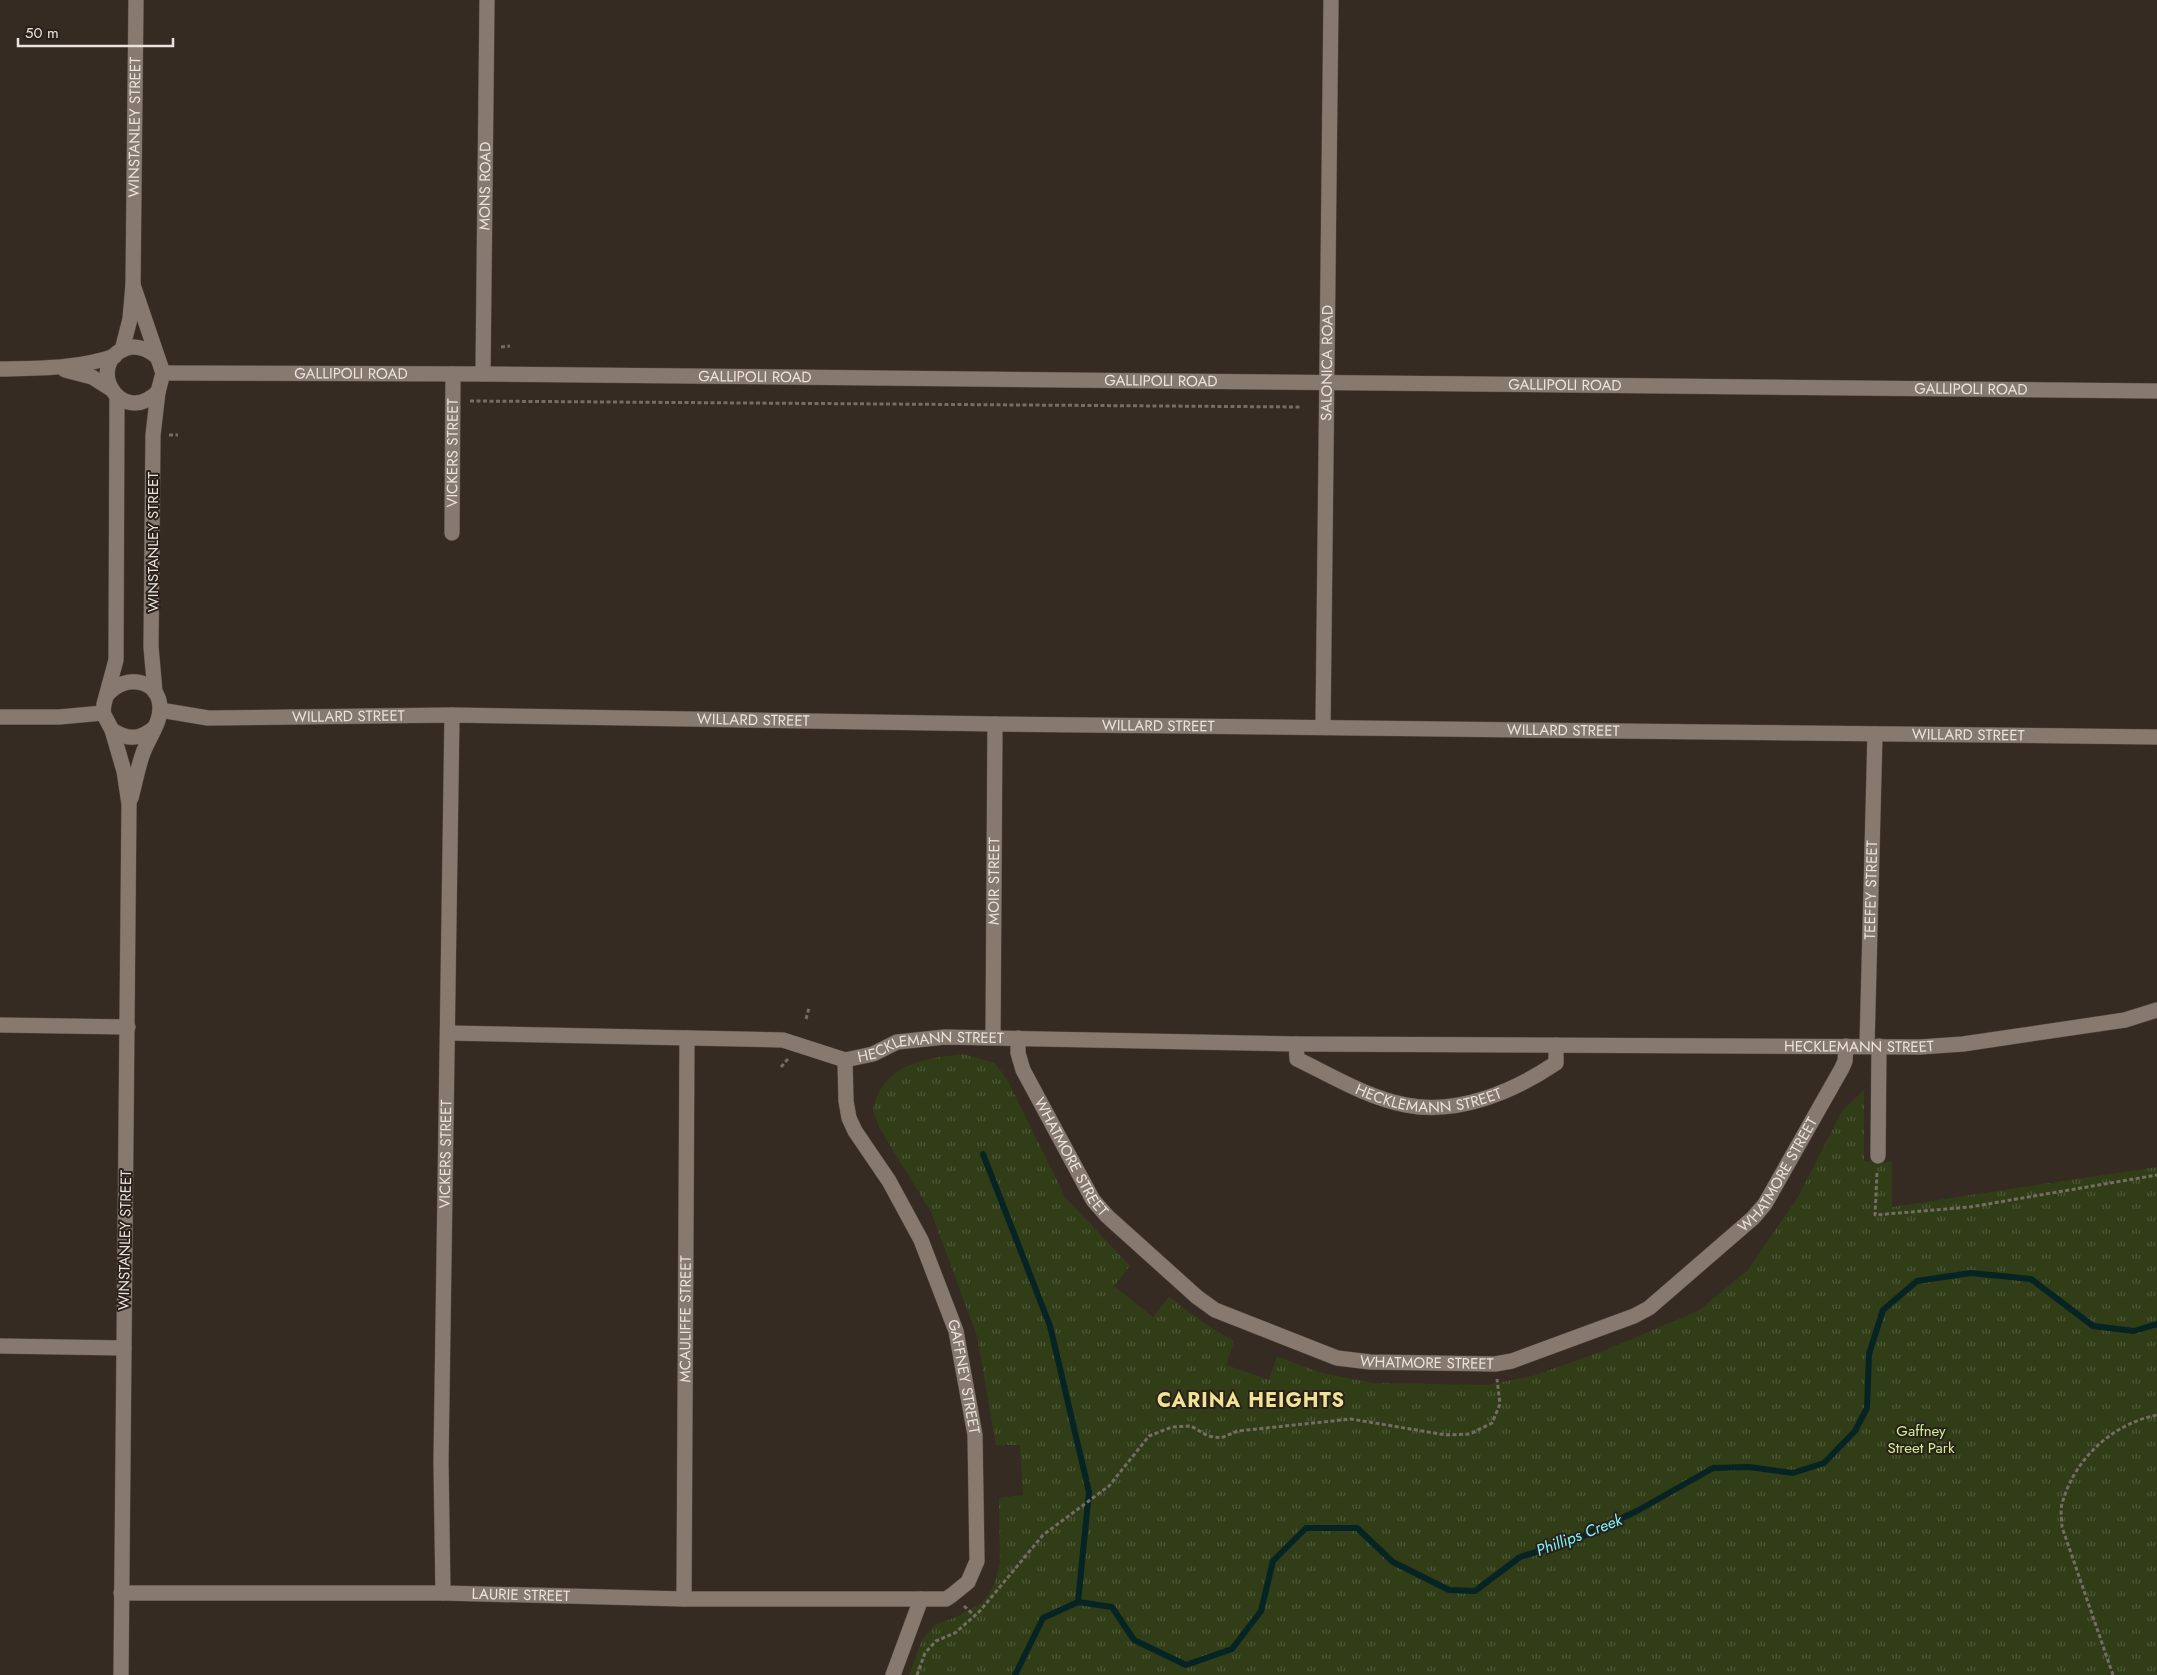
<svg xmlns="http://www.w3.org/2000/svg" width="2157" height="1675" viewBox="0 0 2157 1675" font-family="Jost,sans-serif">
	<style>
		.park { fill: url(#park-tufts) }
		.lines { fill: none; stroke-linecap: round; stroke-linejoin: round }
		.stream { stroke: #072424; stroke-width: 6 }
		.street-casing { stroke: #524942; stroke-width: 16 }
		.secondary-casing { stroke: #524942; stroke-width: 16 }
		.path { stroke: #756c65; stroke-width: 3; stroke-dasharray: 4 2.5; stroke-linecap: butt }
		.street { stroke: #867970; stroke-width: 15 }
		.secondary { stroke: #867970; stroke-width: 15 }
		.labels { text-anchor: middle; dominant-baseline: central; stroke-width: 4; stroke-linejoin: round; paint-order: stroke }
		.street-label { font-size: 15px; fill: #e9e2dd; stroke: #2b211a }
		.park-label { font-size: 15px; fill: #cded97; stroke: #2b211a }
		.water-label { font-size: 16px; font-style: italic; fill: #76f8fa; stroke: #2b211a }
		.district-label { font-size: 20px; font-weight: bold; letter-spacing: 1px; fill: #f0e394; stroke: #2b211a }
	</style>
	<defs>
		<pattern id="park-tufts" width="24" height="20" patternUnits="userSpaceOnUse" patternTransform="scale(1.25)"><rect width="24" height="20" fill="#303d17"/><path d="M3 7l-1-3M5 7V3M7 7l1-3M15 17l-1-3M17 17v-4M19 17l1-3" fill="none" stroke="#4e5938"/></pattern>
	</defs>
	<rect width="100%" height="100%" fill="#362b23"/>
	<path class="park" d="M963 1054 995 1063 1008 1081 1065 1197 1130 1266 1114 1286 1153 1317 1169 1297 1204 1323 1234 1341 1226 1365 1269 1380 1277 1356 1318 1372 1373 1383 1486 1385 1533 1376 1603 1351 1698 1311 1748 1270 1798 1197 1842 1111 1864 1090V1161L1892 1162V1207L2157 1167V1675H909L922 1640 936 1624 954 1618 982 1603 994 1586 1000 1563 999 1498 1023 1495 1020 1445H996L977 1336 931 1212 880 1129 873 1111C882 1064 922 1059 963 1054Z"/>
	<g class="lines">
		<path class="stream" d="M983 1154 1050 1326 1089 1492 1078 1602
			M1015 1675 1043 1618 1078 1602 1112 1607 1134 1640 1186 1665 1232 1649 1261 1611 1273 1561 1306 1528H1357L1393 1562 1449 1590 1475 1591 1520 1557 1575 1540 1637 1511 1713 1468 1749 1467 1793 1473 1824 1463 1855 1431 1867 1408 1869 1354 1883 1310 1917 1281 1971 1273 2031 1279 2093 1326 2134 1331 2157 1324"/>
		<g class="street-casing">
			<g id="street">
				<path id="s1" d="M483 374 487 0"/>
				<path id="s2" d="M452 533 453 374"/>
				<path id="s3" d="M160 710 208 718 452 715 995 724 2157 737"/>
				<path d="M0 717H59L103 713"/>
				<path id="s4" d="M1323 727 1331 0"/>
				<path d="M0 1025 128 1027"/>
				<path id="s5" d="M448 1033 783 1040 845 1060 873 1054 897 1042 945 1037 1296 1044 1920 1047 1963 1044 2125 1020 2157 1010"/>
				<path id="s6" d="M993 1037 995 724"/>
				<path id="s7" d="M1018 1038V1053L1023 1070 1093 1200 1107 1216 1197 1297 1215 1310 1337 1358 1370 1362 1495 1364 1512 1361 1634 1316 1649 1308 1753 1218 1765 1204 1842 1068 1845 1061 1846 1046"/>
				<path id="s8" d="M1296 1044 1297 1059C1332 1076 1368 1098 1406 1105 1458 1115 1513 1092 1556 1063V1045"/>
				<path id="s9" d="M1867 1046 1875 734"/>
				<path id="s10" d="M845 1060 846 1101 849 1118 855 1131 889 1181 921 1240 956 1331 975 1435 977 1561 968 1582 952 1595 946 1599H921L893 1675"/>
				<path d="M1878 1156 1879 1046"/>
				<path d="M0 1346 124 1348"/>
				<path id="s11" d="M121 1593H443L684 1599H921"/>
				<path id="s12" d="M443 1593 441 1462 452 715"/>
				<path id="s13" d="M684 1599 687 1038"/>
			</g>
		</g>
		<g class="secondary-casing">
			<g id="secondary">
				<path d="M133 285 163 373 158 392 153 435 151 647 155 692"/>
				<path id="s14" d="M122 350 130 319 133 285 136 0"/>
				<path d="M156 356C147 349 138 345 127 348 84 362 119 429 158 392"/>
				<path d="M0 369C39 368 77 369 115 356"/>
				<path d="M65 370 92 377 111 389"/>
				<path id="s15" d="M163 373 483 374 2157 391"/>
				<path d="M117 397 116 660 104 704 103 713 112 730 124 771 129 804 121 1675"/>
				<path d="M107 695C125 673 160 679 160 709 160 724 148 739 143 753 138 767 135 783 131 798"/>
				<path d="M112 730C127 740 140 740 154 728"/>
			</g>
		</g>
		<path class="path" d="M501 347 510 346
			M470 401 1301 407
			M169 435H178
			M806 1019 809 1008
			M781 1067 788 1059
			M1877 1173 1875 1215 1970 1207 2157 1175
			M964 1606 975 1616
			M917 1675 925 1653 936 1641 955 1633 979 1612 1043 1535 1109 1486 1149 1436 1172 1427 1191 1426 1208 1436 1221 1438 1238 1431 1351 1419 1446 1435 1470 1434 1492 1423 1500 1404 1497 1379
			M2113 1675 2062 1527C2062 1520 2060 1510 2062 1504 2074 1459 2112 1424 2157 1415"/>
		<use href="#street" class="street"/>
		<use href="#secondary" class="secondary"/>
	</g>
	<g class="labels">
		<g class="street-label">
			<text stroke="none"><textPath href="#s14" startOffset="224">WINSTANLEY STREET</textPath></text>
			<text stroke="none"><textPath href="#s1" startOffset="188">MONS ROAD</textPath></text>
			<text stroke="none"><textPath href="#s4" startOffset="364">SALONICA ROAD</textPath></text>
			<text stroke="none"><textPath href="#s15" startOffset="188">GALLIPOLI ROAD</textPath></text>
			<text stroke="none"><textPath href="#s15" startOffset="592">GALLIPOLI ROAD</textPath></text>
			<text stroke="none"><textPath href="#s15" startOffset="998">GALLIPOLI ROAD</textPath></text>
			<text stroke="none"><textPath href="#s15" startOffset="1402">GALLIPOLI ROAD</textPath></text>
			<text stroke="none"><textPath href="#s15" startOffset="1808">GALLIPOLI ROAD</textPath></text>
			<text stroke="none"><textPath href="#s2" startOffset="80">VICKERS STREET</textPath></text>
			<text transform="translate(153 542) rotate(-90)">WINSTANLEY STREET</text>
			<text stroke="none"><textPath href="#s3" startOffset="189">WILLARD STREET</textPath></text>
			<text stroke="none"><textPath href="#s3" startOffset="594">WILLARD STREET</textPath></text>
			<text stroke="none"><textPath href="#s3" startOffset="999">WILLARD STREET</textPath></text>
			<text stroke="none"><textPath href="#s3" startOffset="1404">WILLARD STREET</textPath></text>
			<text stroke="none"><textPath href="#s3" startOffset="1809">WILLARD STREET</textPath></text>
			<text stroke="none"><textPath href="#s6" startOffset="156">MOIR STREET</textPath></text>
			<text stroke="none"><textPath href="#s9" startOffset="156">TEEFEY STREET</textPath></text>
			<text stroke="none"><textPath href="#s5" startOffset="1418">HECKLEMANN STREET</textPath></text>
			<text stroke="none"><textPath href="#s5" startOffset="488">HECKLEMANN STREET</textPath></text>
			<text stroke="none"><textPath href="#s8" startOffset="156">HECKLEMANN STREET</textPath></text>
			<text stroke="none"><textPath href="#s12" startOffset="439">VICKERS STREET</textPath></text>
			<text stroke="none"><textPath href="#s7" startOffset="132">WHATMORE STREET</textPath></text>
			<text stroke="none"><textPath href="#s7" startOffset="986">WHATMORE STREET</textPath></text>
			<text transform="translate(125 1240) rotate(-89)">WINSTANLEY STREET</text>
			<text stroke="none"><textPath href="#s13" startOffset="280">MCAULIFFE STREET</textPath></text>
			<text stroke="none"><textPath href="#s7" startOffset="566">WHATMORE STREET</textPath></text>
			<text stroke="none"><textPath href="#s10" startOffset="344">GAFFNEY STREET</textPath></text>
			<text stroke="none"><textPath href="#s11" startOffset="400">LAURIE STREET</textPath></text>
		</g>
		<g class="park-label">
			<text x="1921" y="1431">Gaffney<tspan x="1921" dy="17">Street Park</tspan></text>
		</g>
		<g class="water-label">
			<text transform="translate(1579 1535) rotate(-21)">Phillips Creek</text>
		</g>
		<g class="district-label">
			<text x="1251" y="1400">CARINA HEIGHTS</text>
		</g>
	</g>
	<path d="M18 38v8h155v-8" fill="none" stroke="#e9e2dd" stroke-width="2.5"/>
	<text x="25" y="38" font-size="15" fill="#e9e2dd" stroke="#2b211a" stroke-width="4" paint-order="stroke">50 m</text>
</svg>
